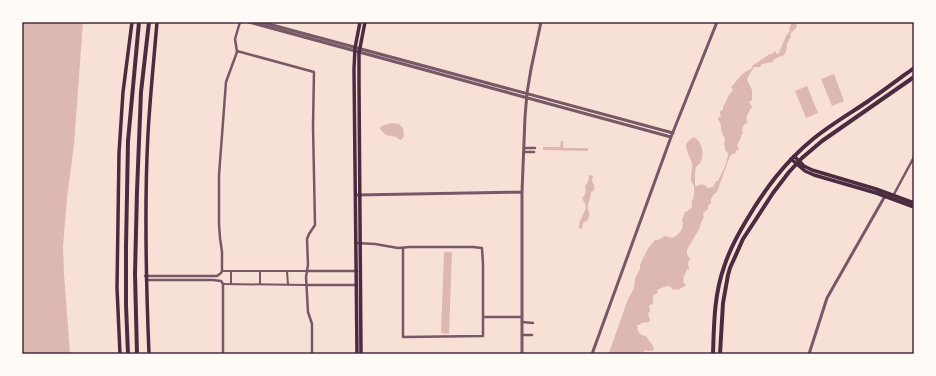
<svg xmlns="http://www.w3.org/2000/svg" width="936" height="376" viewBox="0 0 936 376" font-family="Roboto,sans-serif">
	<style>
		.water { fill: #dcb8b0 }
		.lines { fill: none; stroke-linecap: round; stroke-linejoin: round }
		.pedestrian { stroke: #755966; stroke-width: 2 }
		.minor { stroke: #755966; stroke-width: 2.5 }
		.tertiary { stroke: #755966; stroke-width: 3 }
		.secondary { stroke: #4a2c40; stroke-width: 3.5 }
		.primary { stroke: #4a2c40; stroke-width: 4 }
		.trunk { stroke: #4a2c40; stroke-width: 4 }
		.neatline { fill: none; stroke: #4a2c40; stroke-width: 1.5 }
	</style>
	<rect width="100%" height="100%" fill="#f7e1d7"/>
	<path class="water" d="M22 22H83L74 144 67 198 63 247 64 274 70 354H22Z
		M792 22H796L797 27 790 34 791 36 787 44 786 51 784 55 774 59 773 62 762 64 760 67H754L747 79 752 90V100L749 102 752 107 747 115 746 120 748 122 743 126 742 131 743 132 737 146 739 148V150H736L735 154H733L730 156 717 192 715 194H714L711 199V203L708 206V209L703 213 704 218 702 220 699 229 687 250V254L690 259 688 263 689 270 687 269 683 279H684L683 283 686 284 685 286 678 290 675 289 673 290 670 286C665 286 662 288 657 290L658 293 653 295V305L651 304 649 306 650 309V312L648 313 650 321 649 322 641 323 640 325H637L638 331 641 335 646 336 653 346 654 350 648 351 645 350 642 354H606L609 353 628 299 634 288 635 278 640 269V265L644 256 649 247 655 240H658L665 236 672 238C679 235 685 228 682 220L685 212 689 210 692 207C691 200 693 201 694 195 694 193 694 188 694 186 693 184 691 182 691 180 690 175 693 170 692 164 691 159 687 153 686 146 686 142 691 139 694 137 704 143 706 161 696 167L695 173V185L698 186C702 183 705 185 708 188L713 187 716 181H718C722 172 728 163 728 153L725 150V147L724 144 725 138C719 131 723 126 718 119L719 117 721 116 720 113V111L723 110V106C726 104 726 100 728 97 729 94 731 93 733 90L731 87C737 81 742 72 751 69L753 65 770 54H772L775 51 777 54 779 53 786 36 790 31 789 29Z
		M834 74 844 101 832 106 821 79Z
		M807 86 818 113 806 118 795 91Z
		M392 123 399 124 403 128 404 136 401 140 398 139 397 137 386 135 380 129 381 126Z
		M561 141H563V146L564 148H588V151L543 150V147H560Z
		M589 175 593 176 592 181C594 185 597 190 591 192 591 197 589 200 588 205 587 213 592 212 587 221L583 223 582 229 579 228C578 218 588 212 585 204 584 202 583 200 582 198 586 195 586 191 585 186L588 182Z
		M444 252H452L449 334 441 333Z"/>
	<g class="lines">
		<path class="pedestrian" d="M222 271H307
			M231 271V284
			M287 271 288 285
			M223 284 307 285
			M260 284V271"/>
		<path class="minor" d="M237 51 314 72 313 126 315 225 309 234 307 239 308 265 306 277 308 312 312 324V354
			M524 148H535
			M524 152H534
			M893 196 914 157
			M356 243 375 244 398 248 410 247H473L482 248 483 264V336L403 337V248
			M307 271H357
			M145 276H217L221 273 222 271V252L220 238 219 224V175L226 82 237 52 235 39 240 22
			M146 280H213L221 281 223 284V354
			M307 285H357
			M483 317H522
			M522 322 533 323
			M522 335H532"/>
		<path class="tertiary" d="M249 22 671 137
			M261 22 673 133
			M356 195 522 192
			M522 354V192L525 117 527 93 531 69 541 22
			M592 354 671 137 717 22
			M809 354 827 298 885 196"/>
		<path class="secondary" d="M794 156 804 166 812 170 876 189 914 203
			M791 159 805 171 814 175 876 193 914 207
			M120 354 117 288 119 153 123 92 132 22
			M149 354C146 281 144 208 148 134 150 97 154 59 157 22
			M357 354 354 69 355 48 360 22
			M361 354 359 84V53L365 22"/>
		<path class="primary" d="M713 354C714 325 714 295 724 267 729 251 737 236 746 221 765 189 784 163 813 139 830 125 849 114 867 102 883 91 899 79 914 68
			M720 354 723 303 728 275 730 268 743 239 773 193 789 172 802 158 822 141 914 77"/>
		<path class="trunk" d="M128 354 126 305V247L128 141 139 22
			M137 354 135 274 137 191 141 92 149 22"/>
	</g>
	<rect width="936" height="376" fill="none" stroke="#fffaf5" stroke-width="46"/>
	<rect x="23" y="23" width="890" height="330" class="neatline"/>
</svg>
